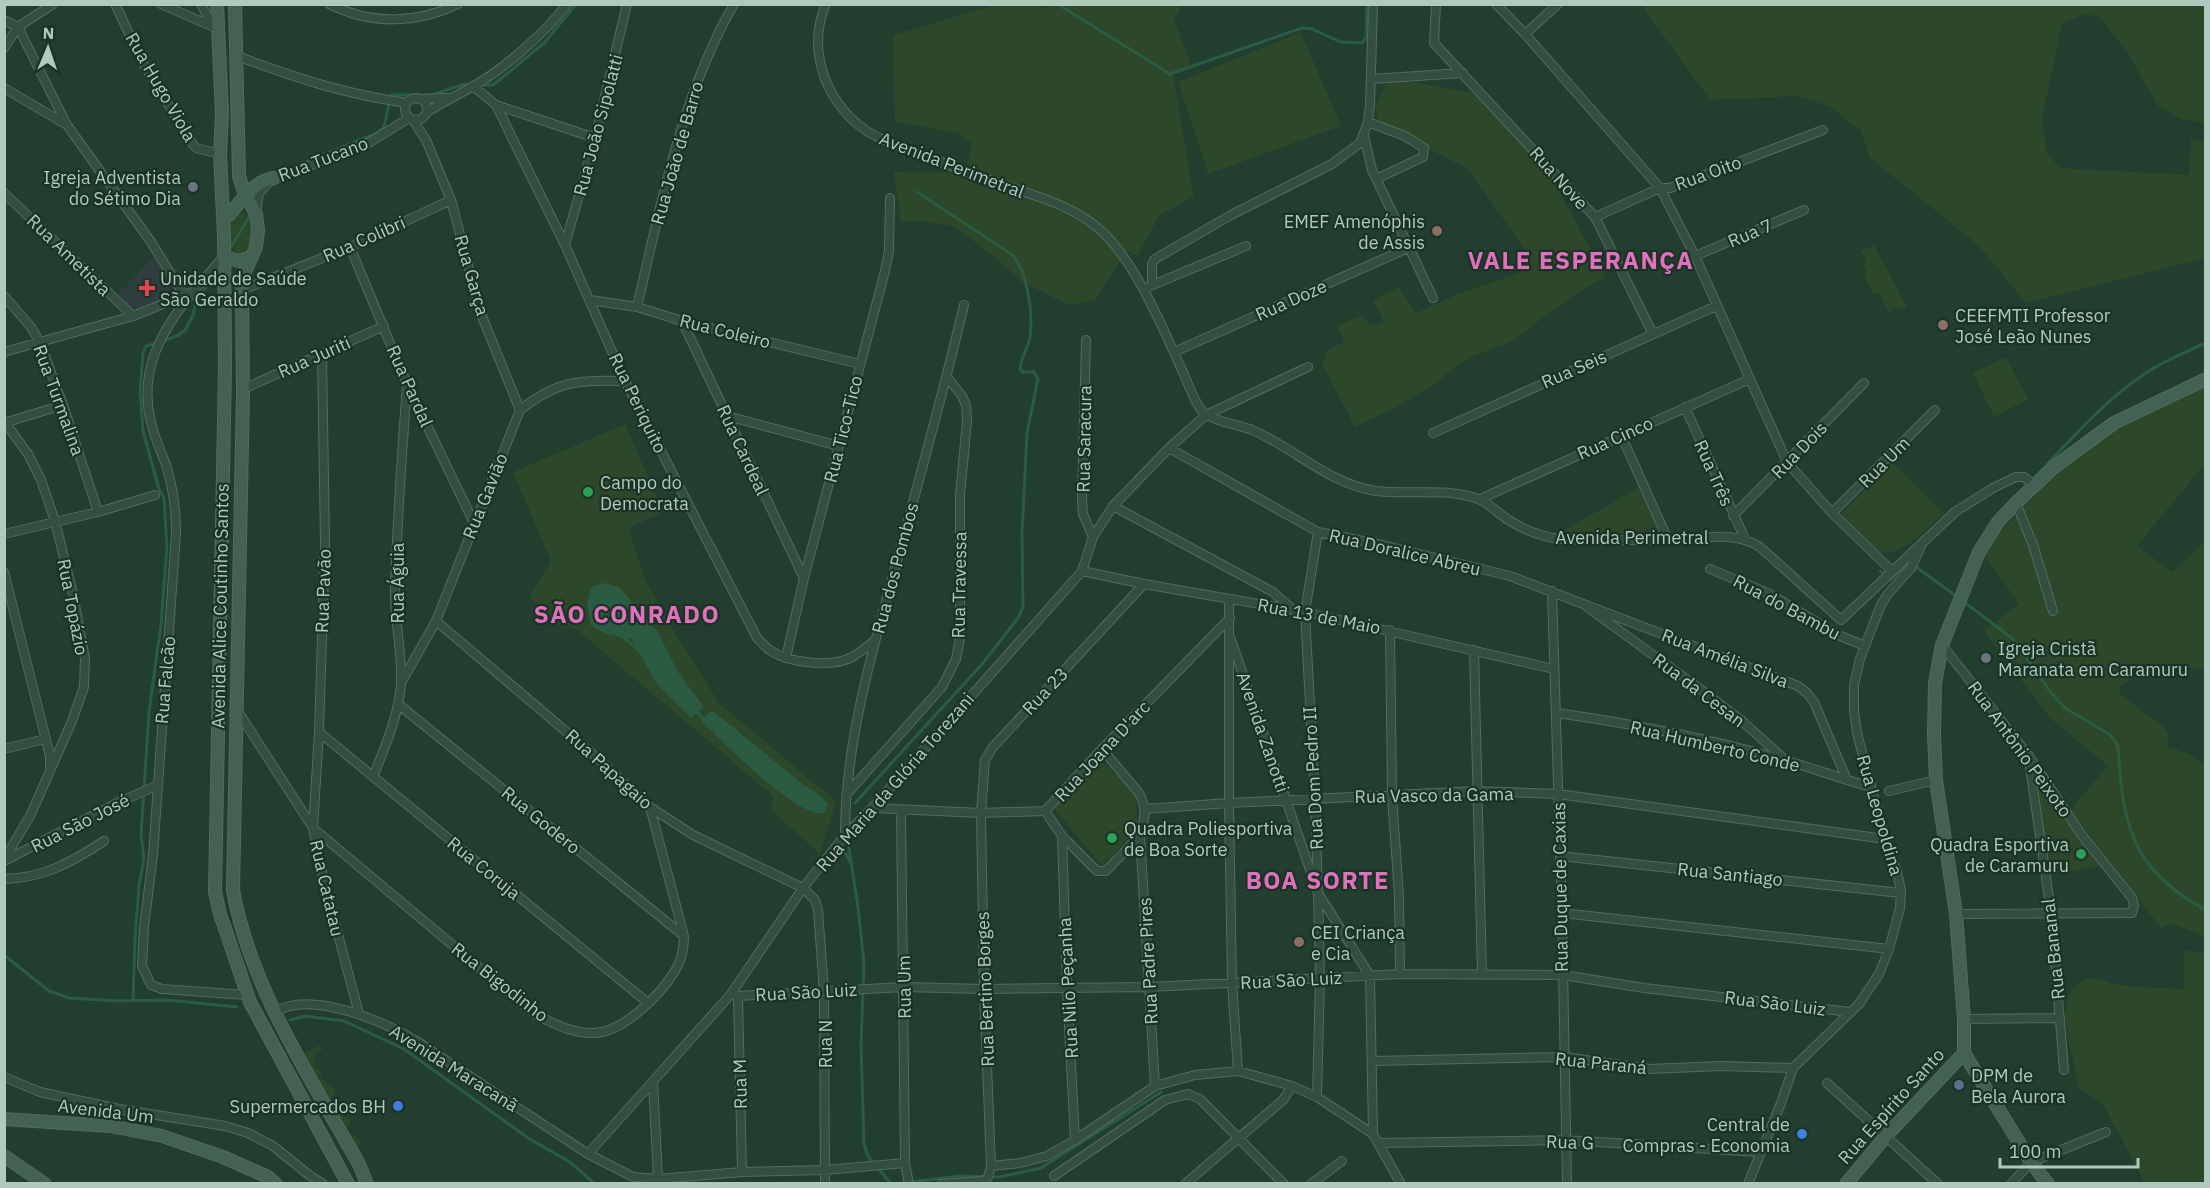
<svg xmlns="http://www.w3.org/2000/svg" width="2210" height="1188" viewBox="0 0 2210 1188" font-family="'IBM Plex Sans',sans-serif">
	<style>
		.medical { fill: #2e3e3f }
		.green { fill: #2c4729 }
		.water { fill: #2b5c43 }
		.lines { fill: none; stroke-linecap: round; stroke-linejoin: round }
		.stream { stroke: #2b5c43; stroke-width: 3 }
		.street-casing { stroke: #546c60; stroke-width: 10 }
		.secondary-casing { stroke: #546c60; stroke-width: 14 }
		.street { stroke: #354e42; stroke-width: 8 }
		.secondary { stroke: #436253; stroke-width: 12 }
		.worship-dot { fill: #6b7280; stroke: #1b3327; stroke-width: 2 }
		.education-dot { fill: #8d6e63; stroke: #1b3327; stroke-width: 2 }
		.health-dot { fill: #e0444e; stroke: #1b3327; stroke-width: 2 }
		.leisure-dot { fill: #2e9e5b; stroke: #1b3327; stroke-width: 2 }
		.service-dot { fill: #5c6f8a; stroke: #1b3327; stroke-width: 2 }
		.shop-dot { fill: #3f7fe0; stroke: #1b3327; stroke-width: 2 }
		.labels { text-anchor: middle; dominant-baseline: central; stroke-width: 4.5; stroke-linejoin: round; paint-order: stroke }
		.street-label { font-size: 18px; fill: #b1cabe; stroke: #1b3327 }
		.poi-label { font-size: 18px; fill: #b1cabe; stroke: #1b3327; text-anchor: start }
		.district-label { font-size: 24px; font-weight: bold; letter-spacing: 1.5px; fill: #e271bd; stroke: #1b3327 }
	</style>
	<rect width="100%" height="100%" fill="#213e2f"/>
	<path class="medical" d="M155 256 174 282 166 293 155 303 146 309 134 311 118 294Z"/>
	<path class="green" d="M1048 4 1183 5 1174 20 1191 65 1173 72 1194 196 1159 216 1138 255 1126 252 1095 300 1068 305 1021 281 996 258 953 226 918 221 901 222 894 172 966 173 971 143 957 133 895 122 893 35 994 5H1042L1045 7Z
		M1641 5H2205V123L2182 119 2158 106 2127 52 2100 17 2084 14 2062 24 2042 120 2047 153 2060 168 2189 175 2191 139 2205 143V258L2026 303 1978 245 1870 158 1861 131 1830 107 1798 96 1710 100Z
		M1300 31 1341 126 1208 174 1178 82 1292 36Z
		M1398 79 1482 95 1548 172 1605 275 1603 279 1585 288 1549 313 1511 342 1473 356 1461 363 1429 388 1400 405 1355 427 1321 362 1326 358V351L1344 342 1337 325 1361 316 1372 326 1384 322 1373 301 1399 287 1416 313 1458 294 1521 272 1530 266V257L1468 169 1380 124 1375 107 1386 84Z
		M243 212 251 217 253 235 248 252 240 255C227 249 230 234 230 221L231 218Z
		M1874 245 1907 307 1899 310 1897 307 1888 312 1880 293 1874 295 1863 274 1866 272 1863 264 1866 262 1860 251Z
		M2006 357 2028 399 1994 417 1973 373Z
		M2205 386V464L2137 546 2172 572 2205 542V671C2179 661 2141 671 2118 687L2121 695 2164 727 2168 734V747L2189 754 2205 765V937L2171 923 2161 928 2070 810 2108 766 2050 718 1984 631 2019 604 1982 552 2046 483 2115 431Z
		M625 424 663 512 629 528 644 578 670 625 719 703 836 801 820 854 770 809 774 797 576 629 542 620 530 595 551 561 513 472Z
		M1893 462 1944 513C1930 525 1899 562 1878 550 1864 542 1852 525 1841 514Z
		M1638 488 1662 534 1559 533Z
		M1099 759 1135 792 1138 829 1102 866 1053 807Z
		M2031 762 2102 866 2048 875Z
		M2184 950 2205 953V1183H2145L2103 1104 2079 1088 2066 1031 2068 1029C2062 1011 2069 979 2093 978 2101 978 2107 983 2115 984 2137 987 2161 988 2184 989Z
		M318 1046 325 1047 315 1055 313 1065 322 1073 319 1077 336 1090 331 1099 340 1109 338 1112 351 1121 346 1130 362 1142 356 1149 305 1056V1053Z"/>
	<path class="water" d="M606 583 620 588 657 631 678 672 704 707 691 718 656 683 632 639 606 634 591 626 587 603 592 586Z
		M710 712H714L804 785 821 796 828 804 824 813C796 818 723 741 701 721Z"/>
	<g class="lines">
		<path class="stream" d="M1059 5 1170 74 1302 28 1312 29 1341 42 1362 43 1366 38 1367 4
			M481 85H493L514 68 545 42 576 4
			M432 95 464 84 472 85
			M274 175 377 133 384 127 391 95H419
			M228 252 251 214
			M163 341 179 335 186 329 193 315 196 302 219 268
			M2036 476C2069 442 2101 404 2140 377 2160 363 2183 353 2206 343
			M1880 571 1890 580 1907 564H1912L1956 596
			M1964 602 2013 639 2052 694 2065 708 2109 734 2115 741 2118 747C2123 826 2131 869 2206 910
			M620 635 641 652
			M696 711 706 722
			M855 803 983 663 1018 618 1023 607 1022 533 1027 433 1038 379 1034 372H1023L1020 369C1021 357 1028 348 1030 337 1033 314 1028 270 1011 254L917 192
			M843 848 850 862
			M849 848 858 907 864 964 861 1045 864 1144 868 1156 891 1184
			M4 955 49 991 69 998 119 1001 167 1000 237 1007
			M133 1001 135 938 139 886 144 858 141 835 149 712 161 624 167 547 164 498 159 489 143 431 140 392 143 353 146 346 157 343
			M290 1020 305 1016 344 1021 404 1049 528 1138 570 1162 595 1184
			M896 1184 959 1176 1000 1177 1041 1168 1161 1092"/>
		<g class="street-casing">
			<path id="street" d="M115 4 144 65 192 143 196 148 220 154
				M161 4 218 29
				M201 4 213 27
				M329 4C371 25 416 24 458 4
				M826 4C817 25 816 48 822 69 828 93 846 118 867 131 880 140 896 145 911 151 943 163 975 175 1007 186 1039 197 1073 206 1099 229 1133 257 1163 328 1181 368 1188 382 1193 400 1202 411 1211 421 1240 425 1252 430 1295 448 1329 484 1376 491 1408 495 1441 488 1472 497 1486 500 1495 511 1507 519 1524 530 1544 538 1563 539 1597 541 1632 540 1666 540 1697 540 1733 529 1760 547L1841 620 1955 512 1993 488 2016 477H2024L2034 485
				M1436 4 1434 43 1595 217 1653 334
				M1496 4 1525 34 1660 188 1695 256 1787 462 1832 513 1892 571
				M4 20 18 27 67 125 151 242 184 295
				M1525 34 1558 4
				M4 48 18 27 53 4
				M237 56C296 78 344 94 407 103
				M1371 79 1463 73
				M473 86 496 105 565 245 625 381 757 638C761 642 766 648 771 651 790 663 832 668 852 657 860 653 868 646 875 640
				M4 88 67 125
				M405 109a11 11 0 1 1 22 0a11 11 0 1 1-22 0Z
				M419 99 448 98
				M496 105 595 138
				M427 112C442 103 457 95 472 87 503 70 546 32 567 4
				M413 120 426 140 451 200 481 314 520 410
				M1368 122 1405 136 1424 148 1423 157 1376 179
				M1364 136 1372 170 1433 298
				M4 193 133 316
				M256 212 259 193 270 181 370 142 409 118
				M1595 217 1660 188H1670L1823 130
				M565 245 595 138 627 4
				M350 247 407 384 474 523
				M1695 256 1804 210
				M1152 285V264L1155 259 1231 215 1332 164 1360 143 1368 122 1370 105 1373 4
				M1148 287 1246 246
				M242 290 350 247 451 200
				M193 292C162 329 138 371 151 422 154 437 161 451 166 465 173 487 176 510 176 533L153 855 144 927 142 966 151 985 162 989 246 995
				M4 296 31 327 40 343 63 405 98 512
				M590 300 637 307 682 321 860 364
				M637 307C661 204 681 96 734 4
				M682 321 804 578
				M1086 340 1082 501 1083 514 1093 537
				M4 352 133 316 193 292 224 256
				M1174 352 1408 248
				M243 389 384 326
				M1685 407 1745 539
				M727 416 839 446
				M4 421 28 454 41 480 55 521 73 594 85 659 84 687 72 721 31 814 4 860
				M4 423 63 405
				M1433 433 1716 306
				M1621 435 1668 540
				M1169 448 1318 532 1378 544 1510 576 1798 686 1807 693 1814 702 1847 780
				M1480 499 1750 379
				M2016 503 2033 545 2053 611
				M1113 506 1273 592 1292 609
				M1832 513 1935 410
				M1733 516 1864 383
				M4 534 98 512 155 495
				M1710 569 1770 594 1838 635 1865 646
				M1082 571 1144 584 1305 612 1554 669
				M4 572 50 756V767
				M1552 591 1562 913 1567 1184
				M1229 600V803L1232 983 1238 1071
				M1587 607 1700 689 1742 721 1784 759
				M436 621 595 756 650 807 693 835 803 888 815 900 818 910 824 991 825 1184
				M1390 630 1392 796 1399 895 1400 974
				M1230 637 1318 893 1370 976 1373 1134
				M1942 645 2029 756 2081 834 2132 898 2134 905 2132 913 1956 914
				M1474 650 1482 974
				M786 658 804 578 885 271 889 251 890 198
				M401 683 436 621 520 410C558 380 579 380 625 381
				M398 704 684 936
				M237 710 313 828 324 881 359 1014
				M1557 713C1634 724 1712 739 1787 761 1815 769 1842 779 1871 787
				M319 732 648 1003
				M4 749 45 739
				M2029 760 2051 912 2064 1070
				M373 777C385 747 398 717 401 685 403 655 394 621 395 589 397 521 402 453 407 384
				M1889 791 1936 780
				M846 795 942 687 956 659 960 638V495L967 421 966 405 962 396 947 377
				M872 808 981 813 1045 811 1102 749 1230 618
				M1145 809 1229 803 1477 791 1558 794 1885 839
				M901 810 905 1163 909 1184
				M1045 811 1062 836 1097 871H1106C1127 848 1157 827 1139 793L1102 749
				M313 828 536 1015C555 1024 571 1033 592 1033 622 1034 660 995 675 971 682 960 684 948 684 936L650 807
				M313 828 319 732 325 544 322 354
				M845 835C845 745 871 655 895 568 919 481 943 393 964 305
				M1140 835 1155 1086
				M1062 836 1067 988 1075 1140
				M1560 856 1901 893
				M4 861 119 802 156 786
				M4 879C44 878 72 862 104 841
				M1562 913 1889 949
				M731 994 738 996 904 987 984 989 1150 987 1400 974 1563 975 1644 988 1850 1012
				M738 996 742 1172
				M275 1012C311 989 389 1023 421 1044L588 1154 633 1177 658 1179 742 1172 825 1170 905 1163
				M1964 1019 2060 1018
				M1372 1061 1564 1057 1650 1069 1720 1066 1793 1068
				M4 1077 40 1092 119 1109 225 1126 248 1133 273 1146 309 1175 323 1184
				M653 1081 658 1179
				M1827 1083 1938 1184
				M1317 1097 1320 979 1318 893 1315 798 1305 612 1318 532
				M1379 1143 1566 1140 1760 1152
				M588 1154 731 994 803 888 845 835 872 808 1082 571 1093 537 1113 506 1169 448 1206 415 1308 367
				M991 1166 1020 1163 1047 1156 1075 1140 1155 1086 1195 1075 1238 1071 1292 1086 1317 1097 1373 1134 1401 1184
				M1054 1176 1165 1100 1188 1094 1200 1099 1284 1184
				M941 1184 984 1181 988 1177 991 1166 984 989 981 813 985 760 993 747 1144 584
				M1185 1184 1283 1100 1292 1086
				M1311 1184 1342 1161
				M1748 1184 1781 1103 1793 1068 1859 1004 1879 974 1889 949 1900 908 1901 890 1897 872 1885 839 1857 733 1854 711V685L1860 659 1880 607 1887 595 1911 568 1921 546
				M2011 1184 2031 1162 2106 1132"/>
		</g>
		<g class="secondary-casing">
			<path id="secondary" d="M217 4 222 113 220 154 224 236 225 367 215 892 220 914 250 1002 348 1184
				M235 4 239 176 243 189 256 214 258 230 256 247 245 272 242 290 243 393 233 890C250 987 311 1079 359 1164L367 1184
				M229 215C242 200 254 181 274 178
				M224 256 238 261 252 257
				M1964 1053V1019L1956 914 1936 780 1934 734 1935 683 1942 645 1979 552 1998 522 2016 503 2053 468 2114 423 2206 379
				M1964 1053 2031 1162 2048 1184
				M4 1119 110 1126 162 1136 223 1157 268 1177 276 1184
				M4 1156 45 1184
				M1846 1184 1886 1136 1964 1053"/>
		</g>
		<use href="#street" class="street"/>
		<use href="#secondary" class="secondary"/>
	</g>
	<g class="worship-dot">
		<circle cx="193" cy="187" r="6"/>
		<circle cx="1986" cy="658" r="6"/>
	</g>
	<g class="education-dot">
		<circle cx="1437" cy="231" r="6"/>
		<circle cx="1943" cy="325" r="6"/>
		<circle cx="1299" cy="942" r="6"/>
	</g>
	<path class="health-dot" d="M144 279h6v6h6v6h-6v6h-6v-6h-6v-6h6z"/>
	<g class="leisure-dot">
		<circle cx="588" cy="492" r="6"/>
		<circle cx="1112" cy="838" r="6"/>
		<circle cx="2081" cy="854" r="6"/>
	</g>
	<circle class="service-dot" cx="1959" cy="1085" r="6"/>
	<g class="shop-dot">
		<circle cx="398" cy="1106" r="6"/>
		<circle cx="1802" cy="1134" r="6"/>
	</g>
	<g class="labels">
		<g class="street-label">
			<text transform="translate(161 87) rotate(60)">Rua Hugo Viola</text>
			<text transform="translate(598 125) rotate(-75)">Rua João Sipolatti</text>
			<text transform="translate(677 153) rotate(-74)">Rua João de Barro</text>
			<text transform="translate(323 159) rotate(-21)">Rua Tucano</text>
			<text transform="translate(952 165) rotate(21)">Avenida Perimetral</text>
			<text transform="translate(1708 173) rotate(-20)">Rua Oito</text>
			<text transform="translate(1559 178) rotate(48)">Rua Nove</text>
			<text transform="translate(1750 233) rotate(-23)">Rua 7</text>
			<text transform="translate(364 239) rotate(-24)">Rua Colibri</text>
			<text transform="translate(69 255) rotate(44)">Rua Ametista</text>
			<text transform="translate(472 275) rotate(74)">Rua Garça</text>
			<text transform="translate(1291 300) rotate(-24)">Rua Doze</text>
			<text transform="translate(725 331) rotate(14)">Rua Coleiro</text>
			<text transform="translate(314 357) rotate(-24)">Rua Juriti</text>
			<text transform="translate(1574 369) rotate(-24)">Rua Seis</text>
			<text transform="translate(410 386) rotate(66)">Rua Pardal</text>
			<text transform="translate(59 400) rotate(70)">Rua Turmalina</text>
			<text transform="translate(638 403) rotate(64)">Rua Periquito</text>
			<text transform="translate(843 429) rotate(-76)">Rua Tico-Tico</text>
			<text transform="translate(1615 438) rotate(-24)">Rua Cinco</text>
			<text transform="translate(1084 439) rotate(-89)">Rua Saracura</text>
			<text transform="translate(743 450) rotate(65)">Rua Cardeal</text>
			<text transform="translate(1799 450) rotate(-46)">Rua Dois</text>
			<text transform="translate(1884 462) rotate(-45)">Rua Um</text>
			<text transform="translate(1714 473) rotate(66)">Rua Três</text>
			<text transform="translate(485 496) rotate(-68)">Rua Gavião</text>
			<text x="1632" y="537">Avenida Perimetral</text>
			<text transform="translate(1405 552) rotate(13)">Rua Doralice Abreu</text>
			<text transform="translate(895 568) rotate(-75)">Rua dos Pombos</text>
			<text transform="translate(397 583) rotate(-90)">Rua Águia</text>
			<text transform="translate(959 585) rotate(-89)">Rua Travessa</text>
			<text transform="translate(323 591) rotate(-88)">Rua Pavão</text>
			<text transform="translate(220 606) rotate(-89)">Avenida Alice Coutinho Santos</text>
			<text transform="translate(73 607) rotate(79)">Rua Topázio</text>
			<text transform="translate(1787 607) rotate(28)">Rua do Bambu</text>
			<text transform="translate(1319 616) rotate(11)">Rua 13 de Maio</text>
			<text transform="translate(1725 658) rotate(21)">Rua Amélia Silva</text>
			<text transform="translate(165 680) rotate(-85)">Rua Falcão</text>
			<text transform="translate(1699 690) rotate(37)">Rua da Cesan</text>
			<text transform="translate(1045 691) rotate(-47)">Rua 23</text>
			<text transform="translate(1263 732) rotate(71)">Avenida Zanotti</text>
			<text transform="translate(1715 746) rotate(13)">Rua Humberto Conde</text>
			<text transform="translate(2020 749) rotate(54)">Rua Antônio Peixoto</text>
			<text transform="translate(1102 751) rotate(-47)">Rua Joana D'arc</text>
			<text transform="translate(609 769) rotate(42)">Rua Papagaio</text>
			<text transform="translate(1313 778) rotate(-93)">Rua Dom Pedro II</text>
			<text transform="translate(895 782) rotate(-49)">Rua Maria da Glória Torezani</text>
			<text transform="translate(1434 795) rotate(-1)">Rua Vasco da Gama</text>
			<text transform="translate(1880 815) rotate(74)">Rua Leopoldina</text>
			<text transform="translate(541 820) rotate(39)">Rua Godero</text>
			<text transform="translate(80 823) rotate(-27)">Rua São José</text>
			<text transform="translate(484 868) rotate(39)">Rua Coruja</text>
			<text transform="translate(1730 874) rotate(6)">Rua Santiago</text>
			<text transform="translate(1560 887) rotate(-91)">Rua Duque de Caxias</text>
			<text transform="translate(327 888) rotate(77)">Rua Catatau</text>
			<text transform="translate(2053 949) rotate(-96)">Rua Bananal</text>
			<text transform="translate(1148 961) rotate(-93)">Rua Padre Pires</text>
			<text transform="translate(1291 980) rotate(-3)">Rua São Luiz</text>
			<text transform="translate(500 982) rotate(38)">Rua Bigodinho</text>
			<text transform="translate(904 987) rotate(-91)">Rua Um</text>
			<text transform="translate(1068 988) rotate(-93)">Rua Nilo Peçanha</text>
			<text transform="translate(985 989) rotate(-92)">Rua Bertino Borges</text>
			<text transform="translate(806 992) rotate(-3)">Rua São Luiz</text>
			<text transform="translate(1775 1003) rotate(7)">Rua São Luiz</text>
			<text transform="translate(825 1044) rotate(-90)">Rua N</text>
			<text transform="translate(1601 1063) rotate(6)">Rua Paraná</text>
			<text transform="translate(454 1068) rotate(32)">Avenida Maracanã</text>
			<text transform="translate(740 1084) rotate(-91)">Rua M</text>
			<text transform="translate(1891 1106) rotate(-48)">Rua Espírito Santo</text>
			<text transform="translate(106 1111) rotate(7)">Avenida Um</text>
			<text transform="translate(1570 1142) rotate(2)">Rua G</text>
		</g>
		<g class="poi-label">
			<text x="181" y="177" text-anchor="end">Igreja Adventista<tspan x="181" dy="21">do Sétimo Dia</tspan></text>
			<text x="1425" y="221" text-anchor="end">EMEF Amenóphis<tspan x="1425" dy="21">de Assis</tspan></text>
			<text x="160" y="278">Unidade de Saúde<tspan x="160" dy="21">São Geraldo</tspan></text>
			<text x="1955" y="315">CEEFMTI Professor<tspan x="1955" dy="21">José Leão Nunes</tspan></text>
			<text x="600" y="482">Campo do<tspan x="600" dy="21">Democrata</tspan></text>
			<text x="1998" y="648">Igreja Cristã<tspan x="1998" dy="21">Maranata em Caramuru</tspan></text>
			<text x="1124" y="828">Quadra Poliesportiva<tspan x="1124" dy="21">de Boa Sorte</tspan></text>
			<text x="2069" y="844" text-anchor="end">Quadra Esportiva<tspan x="2069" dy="21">de Caramuru</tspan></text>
			<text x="1311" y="932">CEI Criança<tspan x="1311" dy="21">e Cia</tspan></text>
			<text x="1971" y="1075">DPM de<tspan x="1971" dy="21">Bela Aurora</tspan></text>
			<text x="386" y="1106" text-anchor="end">Supermercados BH</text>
			<text x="1790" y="1124" text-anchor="end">Central de<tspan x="1790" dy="21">Compras - Economia</tspan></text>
		</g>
		<g class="district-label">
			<text x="1581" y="260">VALE ESPERANÇA</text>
			<text x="627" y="614">SÃO CONRADO</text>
			<text x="1318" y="880">BOA SORTE</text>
		</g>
	</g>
	<rect width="2210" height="1188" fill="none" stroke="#b1cabe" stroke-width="12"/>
	<g transform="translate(48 48) rotate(2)" stroke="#1b3327" stroke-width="4.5" paint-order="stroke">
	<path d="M0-4.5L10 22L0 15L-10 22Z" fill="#b1cabe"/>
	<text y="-9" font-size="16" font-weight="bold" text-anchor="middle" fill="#b1cabe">N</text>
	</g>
	<path d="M2000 1158v9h138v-9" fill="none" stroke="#b1cabe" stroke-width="3"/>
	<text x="2009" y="1158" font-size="18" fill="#b1cabe" stroke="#1b3327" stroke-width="4.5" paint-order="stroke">100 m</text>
</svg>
